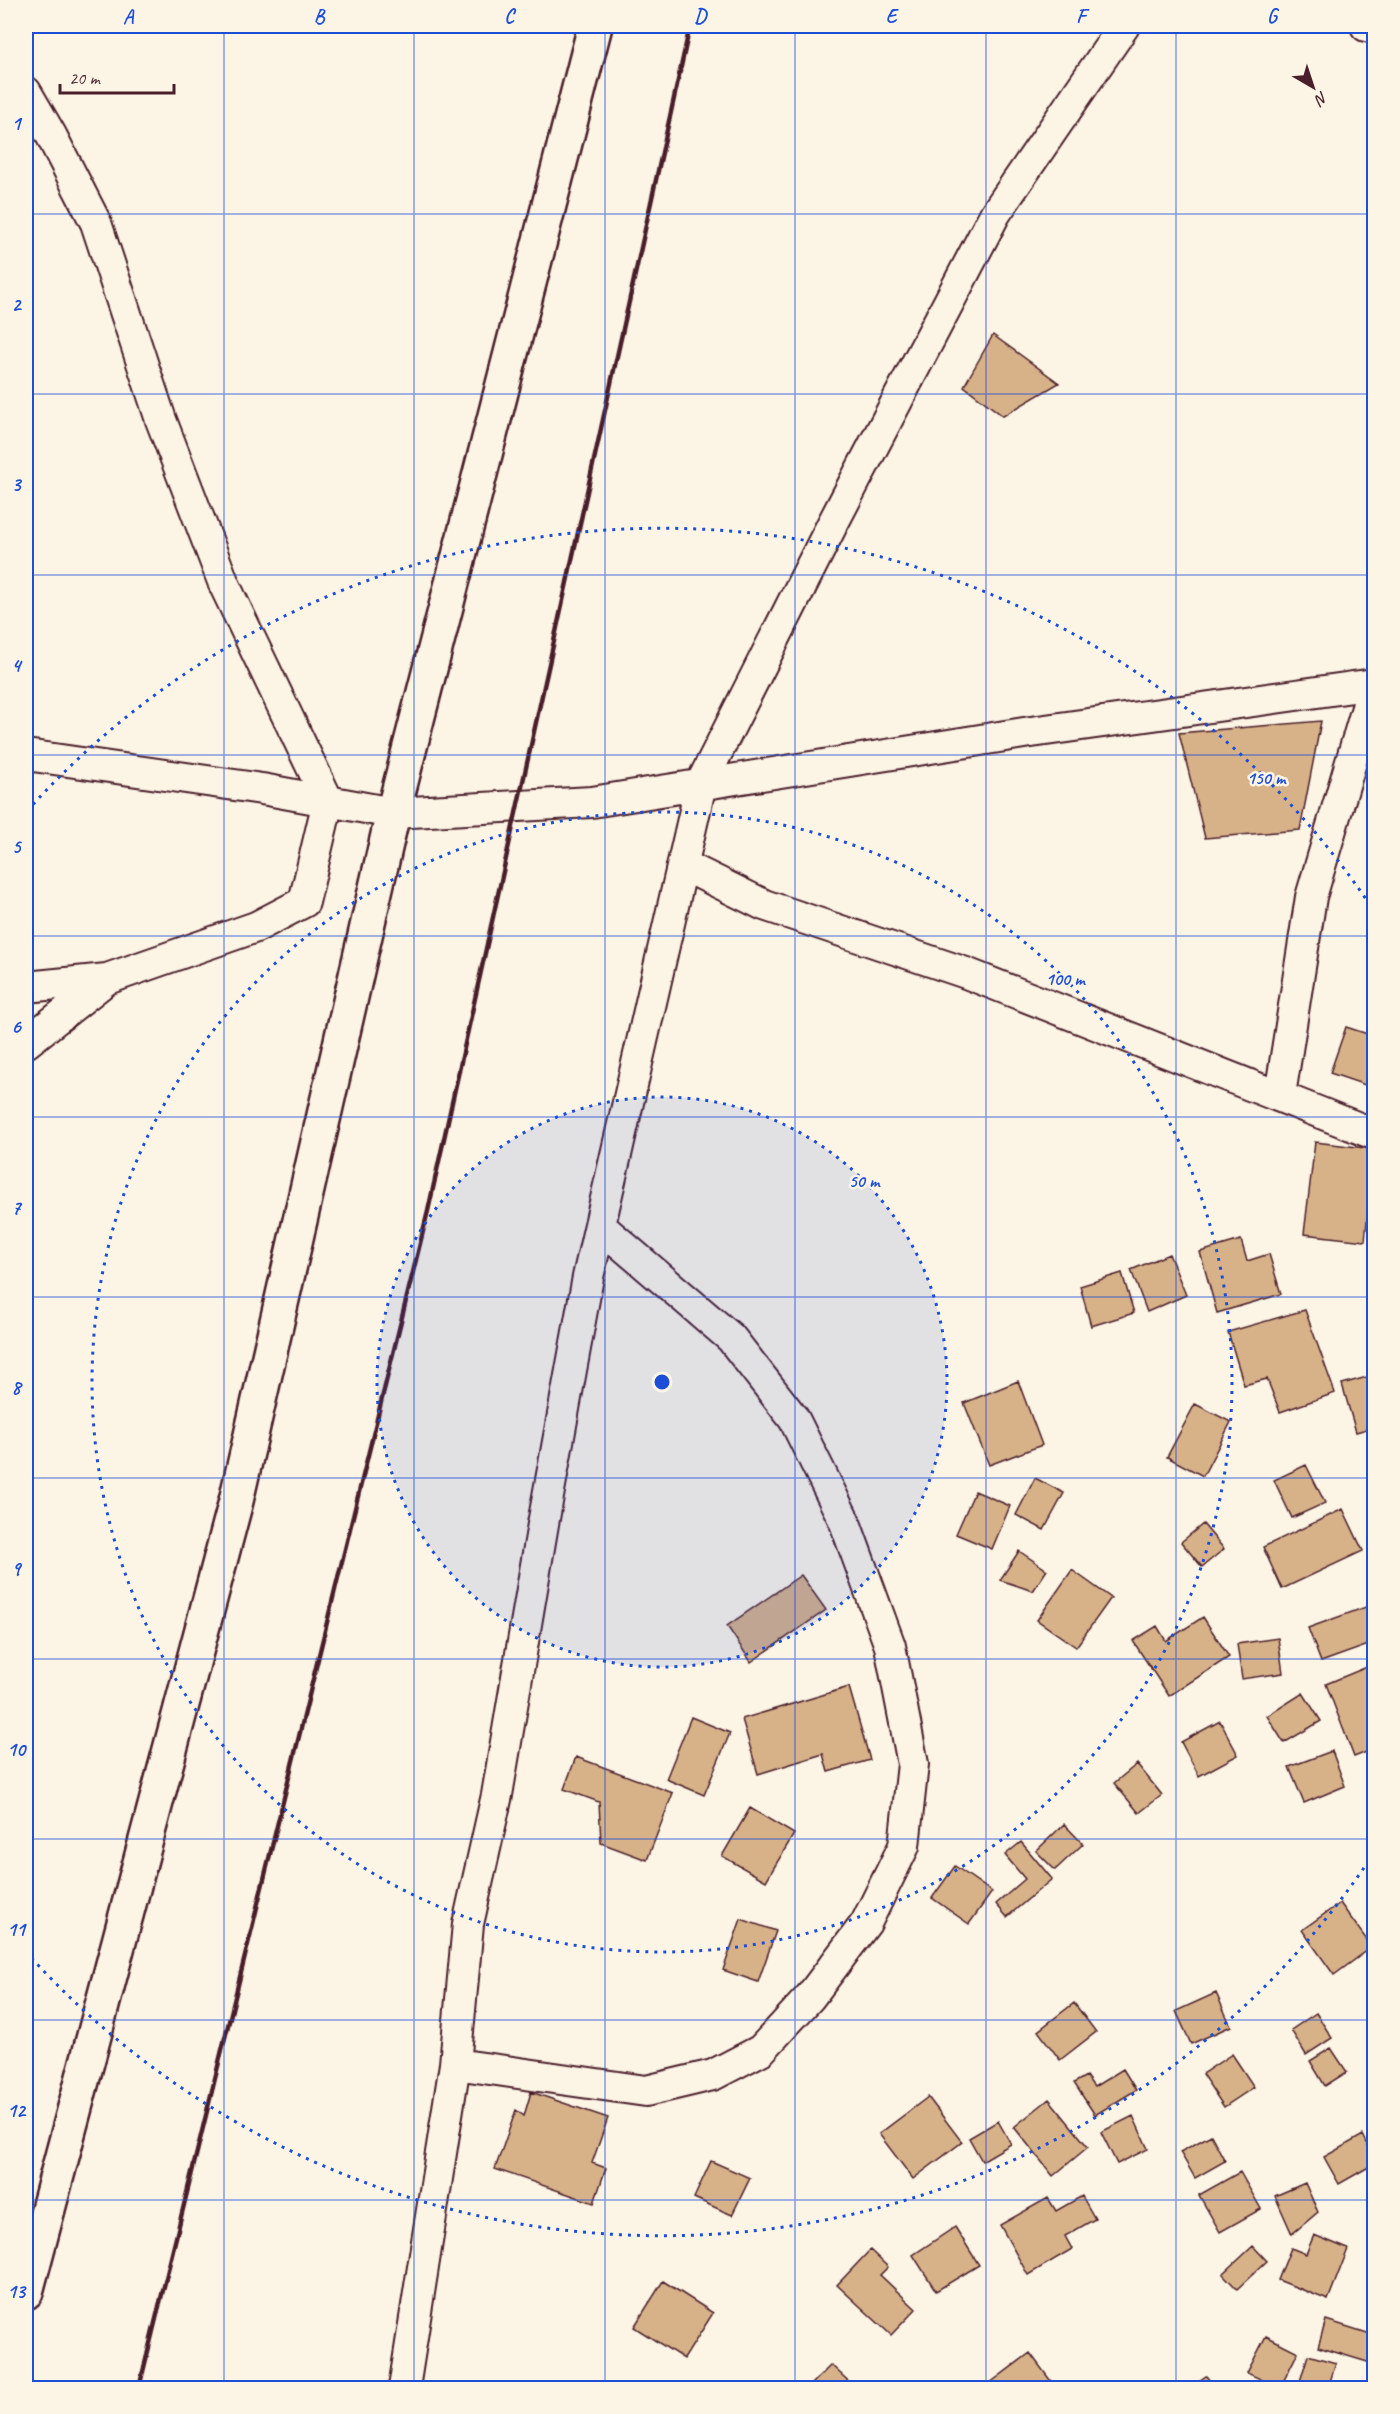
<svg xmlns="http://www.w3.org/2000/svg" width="1400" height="2414" viewBox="0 0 1400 2414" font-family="Caveat,sans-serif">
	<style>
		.building { fill: #d7b289; stroke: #4a1f2b; stroke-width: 1.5 }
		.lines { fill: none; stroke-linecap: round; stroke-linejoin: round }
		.minor-casing { stroke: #4a1f2b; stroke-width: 34 }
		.tertiary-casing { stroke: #4a1f2b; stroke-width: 38 }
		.minor { stroke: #fcf5e5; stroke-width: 30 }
		.tertiary { stroke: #fcf5e5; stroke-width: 33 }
		.rail { stroke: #4a1f2b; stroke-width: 4.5 }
		.grid { fill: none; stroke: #1d4ed8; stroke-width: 1.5; stroke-opacity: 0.55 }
		.ring { fill: none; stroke: #1d4ed8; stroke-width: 3; stroke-dasharray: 3 6 }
		.centre { fill: #1d4ed8; stroke: #fcf5e5; stroke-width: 3 }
		.ring-label { font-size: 18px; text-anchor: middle; font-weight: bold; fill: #1d4ed8; stroke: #fcf5e5; stroke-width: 5; stroke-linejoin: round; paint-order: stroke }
		.neatline { fill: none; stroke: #1d4ed8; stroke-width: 2 }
		.grid-label { font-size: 20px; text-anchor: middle; font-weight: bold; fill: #1d4ed8 }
	</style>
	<rect width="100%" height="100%" fill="#fcf5e5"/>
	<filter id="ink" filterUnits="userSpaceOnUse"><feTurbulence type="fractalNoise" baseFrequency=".0167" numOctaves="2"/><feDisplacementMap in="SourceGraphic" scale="12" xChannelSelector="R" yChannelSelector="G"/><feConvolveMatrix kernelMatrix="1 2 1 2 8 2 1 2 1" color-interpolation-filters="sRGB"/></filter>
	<g filter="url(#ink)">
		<path class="building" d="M993 335 1059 383 1003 416 964 386Z
			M1321 721 1300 830 1205 838 1179 733Z
			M1346 1027 1374 1036V1088L1330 1073Z
			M1315 1142 1374 1149 1365 1241 1304 1234Z
			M1241 1240 1247 1261 1269 1254 1281 1294 1217 1313 1200 1252Z
			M1169 1254 1186 1295 1147 1312 1131 1270Z
			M1122 1273 1134 1313 1091 1326 1080 1286Z
			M1305 1310 1335 1393 1280 1412 1267 1379 1244 1385 1228 1332Z
			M1374 1375V1427L1356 1432 1342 1384Z
			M1018 1381 1042 1445 989 1465 964 1403Z
			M1195 1404 1231 1422 1203 1476 1167 1457Z
			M1306 1465 1325 1503 1292 1518 1274 1480Z
			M1035 1478 1064 1493 1044 1530 1016 1515Z
			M975 1491 1010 1506 992 1549 956 1534Z
			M1343 1509 1363 1551 1282 1589 1263 1547Z
			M1203 1524 1224 1549 1202 1567 1181 1542Z
			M1019 1551 1047 1570 1033 1591 1000 1580Z
			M1072 1570 1111 1598 1076 1647 1037 1620Z
			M801 1575 826 1610 751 1662 727 1626Z
			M1374 1604V1643L1321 1662 1308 1628Z
			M1203 1617 1229 1657 1169 1696 1133 1641 1157 1626 1166 1641Z
			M1278 1638 1283 1673 1242 1679 1237 1644Z
			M1374 1664V1749L1354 1757 1326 1684Z
			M849 1687 870 1760 828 1772 823 1754 758 1774 742 1719Z
			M1303 1693 1321 1721 1284 1743 1267 1716Z
			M691 1717 730 1733 704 1795 666 1779Z
			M1220 1721 1238 1755 1199 1776 1181 1742Z
			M1332 1751 1345 1786 1304 1803 1289 1767Z
			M576 1757 673 1793 647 1860 601 1843 599 1802 564 1789Z
			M1137 1764 1162 1795 1139 1813 1114 1783Z
			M750 1808 794 1834 766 1881 722 1856Z
			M1064 1824 1083 1844 1055 1870 1036 1851Z
			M1021 1842 1052 1879 1007 1917 996 1904 1025 1879 1005 1855Z
			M955 1866 992 1892 969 1924 932 1898Z
			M1340 1903 1372 1947 1334 1975 1302 1930Z
			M741 1919 776 1931 758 1982 723 1970Z
			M1216 1993 1231 2026 1191 2044 1176 2011Z
			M1074 2003 1096 2032 1060 2060 1038 2031Z
			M1316 2013 1332 2038 1306 2055 1291 2030Z
			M1331 2048 1347 2072 1325 2086 1310 2061Z
			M1232 2054 1254 2087 1224 2107 1202 2074Z
			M1123 2069 1136 2090 1095 2115 1074 2083 1086 2076 1094 2087Z
			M531 2092 608 2118 592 2163 606 2168 594 2203 495 2169 516 2110 524 2116Z
			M928 2097 962 2142 913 2179 879 2134Z
			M1049 2099 1088 2147 1053 2176 1014 2127Z
			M1133 2116 1148 2149 1117 2164 1101 2132Z
			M998 2121 1011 2144 982 2161 969 2138Z
			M1211 2135 1225 2161 1195 2178 1180 2152Z
			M1363 2135 1374 2157V2164L1339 2184 1324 2157Z
			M711 2161 750 2178 732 2215 694 2198Z
			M1240 2172 1261 2209 1220 2232 1199 2195Z
			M1305 2183 1318 2212 1292 2234 1275 2196Z
			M1082 2196 1095 2219 1065 2236 1072 2249 1028 2275 1000 2225 1048 2198 1056 2211Z
			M955 2227 979 2265 936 2291 913 2255Z
			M1314 2235 1348 2249 1328 2300 1278 2280 1291 2248 1306 2254Z
			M1253 2246 1267 2261 1237 2289 1223 2274Z
			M870 2250 888 2267 880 2275 916 2309 891 2335 837 2285Z
			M663 2281 713 2313 684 2359 634 2327Z
			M1326 2320 1374 2335V2364L1318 2347Z
			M1266 2336 1298 2352 1280 2388 1247 2373Z
			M1030 2353 1056 2388H988L986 2386Z
			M1308 2355 1336 2363 1328 2388H1298Z
			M831 2365 856 2388H808Z
			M1206 2376 1216 2388H1189Z
			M745 2383 748 2388H735Z"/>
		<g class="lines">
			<g class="minor-casing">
				<path id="minor" d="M1366 26 1374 28
					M26 92 51 135 96 223 161 420 224 584 328 801 304 902 256 927 107 979 26 987
					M26 755 262 789 393 813 592 802 1024 733 1374 684
					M683 865 764 905 966 973 1374 1134
					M26 1043 107 979
					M1280 1095 1311 897 1374 684
					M455 2064 646 2091 713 2075 761 2050 810 1997 866 1923 904 1846 913 1764 890 1646 844 1520 794 1419 731 1338 600 1226
					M404 2388 455 2064 468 1924 497 1795 543 1524 588 1277 701 784 833 523 995 214 1124 26"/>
			</g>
			<g class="tertiary-casing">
				<path id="tertiary" d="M26 2292 236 1501 393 813 595 26"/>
			</g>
			<use href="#minor" class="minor"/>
			<use href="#tertiary" class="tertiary"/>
			<path class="rail" d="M139 2388 428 1211 690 26"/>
		</g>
	</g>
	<path class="grid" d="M224 26V2388M414 26V2388M605 26V2388M795 26V2388M986 26V2388M1176 26V2388M26 214H1374M26 394H1374M26 575H1374M26 755H1374M26 936H1374M26 1117H1374M26 1297H1374M26 1478H1374M26 1659H1374M26 1839H1374M26 2020H1374M26 2200H1374"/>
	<circle cx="662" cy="1382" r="285" fill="#1d4ed8" fill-opacity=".12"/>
	<g class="ring">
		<circle cx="662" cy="1382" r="285"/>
		<circle cx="662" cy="1382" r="570"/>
		<path d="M1374 1853A854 854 0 0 1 27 1953M27 811A854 854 0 0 1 1374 911"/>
	</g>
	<circle cx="662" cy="1382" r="9" class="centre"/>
	<g class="ring-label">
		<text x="1266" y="784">150 m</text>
		<text x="1065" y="985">100 m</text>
		<text x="864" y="1187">50 m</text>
	</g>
	<rect width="1400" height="2414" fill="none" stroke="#fcf5e5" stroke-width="66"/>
	<g transform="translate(1313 87) rotate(141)" stroke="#fcf5e5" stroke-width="4.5" paint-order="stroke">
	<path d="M0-4.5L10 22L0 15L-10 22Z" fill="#4a1f2b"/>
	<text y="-9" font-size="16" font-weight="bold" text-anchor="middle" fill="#4a1f2b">N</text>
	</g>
	<path d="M60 84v9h114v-9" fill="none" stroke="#4a1f2b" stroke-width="3"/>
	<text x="69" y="84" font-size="18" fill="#4a1f2b" stroke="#fcf5e5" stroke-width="4.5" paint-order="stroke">20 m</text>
	<rect x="33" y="33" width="1334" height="2348" class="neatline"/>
	<g class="grid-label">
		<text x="128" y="23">A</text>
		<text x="319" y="23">B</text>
		<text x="509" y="23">C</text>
		<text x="700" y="23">D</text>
		<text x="891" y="23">E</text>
		<text x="1081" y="23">F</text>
		<text x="1272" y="23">G</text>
		<text x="16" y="130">1</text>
		<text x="16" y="311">2</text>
		<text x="16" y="491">3</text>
		<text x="16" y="672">4</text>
		<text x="16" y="853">5</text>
		<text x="16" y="1033">6</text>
		<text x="16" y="1214">7</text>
		<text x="16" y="1394">8</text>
		<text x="16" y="1575">9</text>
		<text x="16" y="1756">10</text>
		<text x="16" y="1936">11</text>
		<text x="16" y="2117">12</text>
		<text x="16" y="2298">13</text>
	</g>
</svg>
